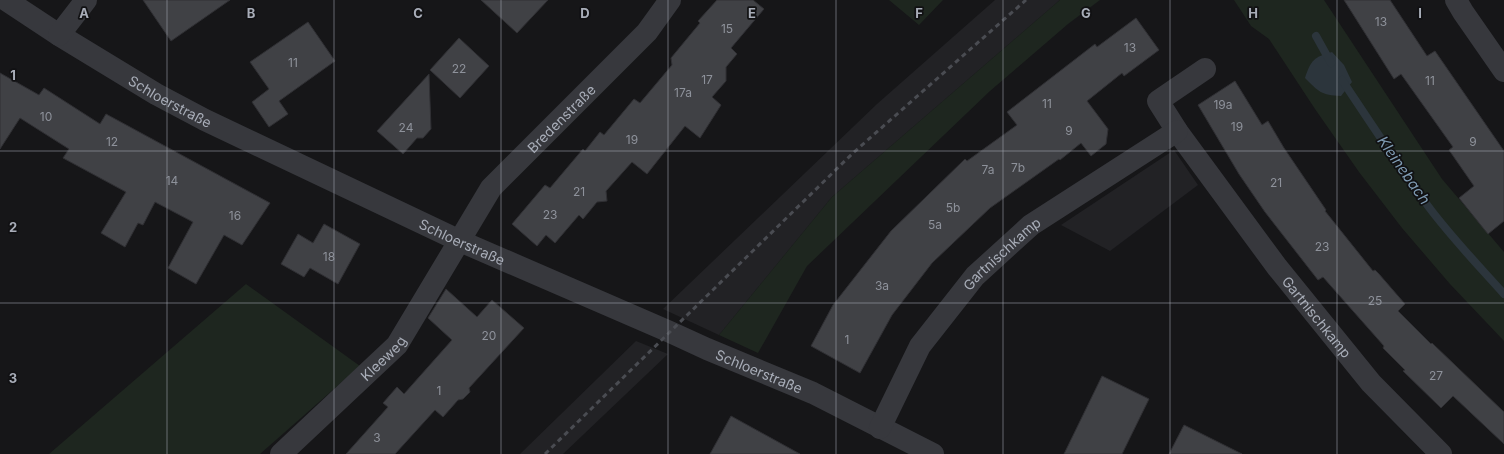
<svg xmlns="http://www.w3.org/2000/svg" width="1504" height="454" viewBox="0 0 1504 454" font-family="Inter,sans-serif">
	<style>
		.built { fill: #222225 }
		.green { fill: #1e261f }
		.water { fill: #2c353c }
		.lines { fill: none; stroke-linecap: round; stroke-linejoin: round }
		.stream { stroke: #2c353c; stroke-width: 8 }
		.building { fill: #404145; stroke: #303034 }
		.minor { stroke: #37383d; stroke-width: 22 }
		.rail { stroke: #4a4c52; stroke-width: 3; stroke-dasharray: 5 4; stroke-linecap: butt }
		.grid { fill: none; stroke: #a8adb8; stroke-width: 1; stroke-opacity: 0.55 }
		.labels { text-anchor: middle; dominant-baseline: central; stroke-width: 3.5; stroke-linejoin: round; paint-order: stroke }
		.number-label { font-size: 12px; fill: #8e929b }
		.street-label { font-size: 14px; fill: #a8adb8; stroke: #111113 }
		.water-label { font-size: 15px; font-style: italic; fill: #7f9bb3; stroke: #111113 }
		.grid-label { font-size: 13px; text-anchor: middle; font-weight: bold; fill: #a8adb8; stroke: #111113; stroke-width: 3.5; stroke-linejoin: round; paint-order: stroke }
	</style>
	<rect width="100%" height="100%" fill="#161618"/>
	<path class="built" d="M995 0H1060L832 197 719 335 663 309 877 104Z
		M1174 150 1198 185 1110 251 1061 225Z
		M636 341 668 354 563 454H520Z"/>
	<path class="green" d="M889 0H943L919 25Z
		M1060 0H1100L1068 24 990 91 807 266 758 353 719 335 832 197Z
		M1234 0H1324L1442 179 1504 252V341L1450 284 1402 228 1359 172 1315 109 1269 39 1251 26Z
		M246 284 360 366 260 454H49Z"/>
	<path class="water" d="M1332 52 1344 65 1352 82 1341 96C1321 95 1319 92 1305 78 1311 60 1314 57 1332 52Z"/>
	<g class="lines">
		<path class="stream" d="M1316 36 1331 63
			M1342 80C1370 122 1398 165 1428 206 1451 237 1478 265 1504 294"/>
	</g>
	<path class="building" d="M143 0H230L171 41Z
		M481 0H548L517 33Z
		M717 0H753L764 9 731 48 737 54 726 67V81L712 97 721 105 700 138 685 126 647 174 632 162 606 191 607 201 597 202 583 219 579 215 555 243 546 235 537 246 512 224 545 185 550 188 583 149 585 151 600 132 604 135 634 99 640 103 672 65 671 58 700 23 698 21Z
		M1344 0H1390L1427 56 1435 51 1504 151V221L1488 234 1459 198 1474 186 1449 150 1453 147 1401 74 1394 79Z
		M1136 18 1159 50 1124 76 1122 73 1087 101 1108 129 1106 144 1091 156 1081 143 1060 160 1059 159 990 208 932 263 892 315 860 373 811 346 833 305 891 231 965 159 967 161 1017 125 1007 112 1095 44 1097 47Z
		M308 22 335 61 279 101 288 114 269 127 252 102 269 89 250 62Z
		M459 38 489 66 460 98 430 70Z
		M0 73 39 95 44 88 100 124 106 114 270 203 242 245 224 235 196 284 168 268 193 222 155 202 143 225 138 223 125 247 101 233 126 192 63 158 69 149 20 118 0 149Z
		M429 74 431 129 423 138H417L403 154 377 131Z
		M1235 81 1262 125 1268 121 1284 148 1326 210 1325 211 1373 271 1375 270 1379 274 1405 304 1398 311 1431 344 1432 343 1504 412V444L1453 396 1441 408 1403 371 1405 370 1383 348 1384 346 1323 277 1318 280 1265 212 1239 174 1198 105Z
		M324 224 360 244 338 284 310 268 304 277 281 264 298 234 313 243Z
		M446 289 477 317 492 300 524 328 469 388 470 392 463 399 458 400 443 417 435 410 395 454H346L388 407 383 403 397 387 404 394 452 340 428 318Z
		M1102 376 1149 399 1122 454H1064Z
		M731 416 800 454H710Z
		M1184 425 1242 454H1169Z"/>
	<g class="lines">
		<g class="minor">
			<path id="s1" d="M6 0 59 35 156 94 205 120 460 241 670 332 707 349 813 393 933 454"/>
			<path d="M1456 0 1463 12 1504 71"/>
			<path d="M59 35 86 0"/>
			<path id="s2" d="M1205 69 1158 101 1177 131 1277 267 1371 383 1441 454"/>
			<path id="s3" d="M880 428 920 346 975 276 1031 225 1177 131"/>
			<path id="s4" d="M281 454 397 345 491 188 647 32 670 0"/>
		</g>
		<path class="rail" d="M545 454 853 153 1026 0"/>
	</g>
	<path class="grid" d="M167 0V454M334 0V454M501 0V454M668 0V454M836 0V454M1003 0V454M1170 0V454M1337 0V454M0 151H1504M0 303H1504"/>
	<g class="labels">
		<g class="number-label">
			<text x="1381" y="21">13</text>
			<text x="727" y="28">15</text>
			<text x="1130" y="47">13</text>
			<text x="293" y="62">11</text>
			<text x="459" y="68">22</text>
			<text x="707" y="79">17</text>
			<text x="1430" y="80">11</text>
			<text x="683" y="92">17a</text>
			<text x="1047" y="103">11</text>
			<text x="1223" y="104">19a</text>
			<text x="46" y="116">10</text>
			<text x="1237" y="126">19</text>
			<text x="406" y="127">24</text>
			<text x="1069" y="130">9</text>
			<text x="632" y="139">19</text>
			<text x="112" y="141">12</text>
			<text x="1473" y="141">9</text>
			<text x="1018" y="167">7b</text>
			<text x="988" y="169">7a</text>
			<text x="172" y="180">14</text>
			<text x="1276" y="182">21</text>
			<text x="579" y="191">21</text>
			<text x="953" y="207">5b</text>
			<text x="550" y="214">23</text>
			<text x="235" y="215">16</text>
			<text x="935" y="224">5a</text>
			<text x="1322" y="246">23</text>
			<text x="329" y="256">18</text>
			<text x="882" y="285">3a</text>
			<text x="1375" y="300">25</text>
			<text x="489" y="335">20</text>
			<text x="847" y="339">1</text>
			<text x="1436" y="375">27</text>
			<text x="439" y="390">1</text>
			<text x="377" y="437">3</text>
		</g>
		<g class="street-label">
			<text stroke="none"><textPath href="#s1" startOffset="193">Schloerstraße</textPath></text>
			<text stroke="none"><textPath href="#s4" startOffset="441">Bredenstraße</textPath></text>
			<text stroke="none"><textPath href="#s1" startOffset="517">Schloerstraße</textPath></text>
			<text stroke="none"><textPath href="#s3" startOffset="215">Gartnischkamp</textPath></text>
			<text stroke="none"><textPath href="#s2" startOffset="325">Gartnischkamp</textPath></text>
			<text stroke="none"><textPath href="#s4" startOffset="140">Kleeweg</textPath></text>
			<text stroke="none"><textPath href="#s1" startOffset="841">Schloerstraße</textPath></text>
		</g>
		<g class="water-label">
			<text transform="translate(1404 170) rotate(55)">Kleinebach</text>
		</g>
	</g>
	<g class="grid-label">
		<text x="84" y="18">A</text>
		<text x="251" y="18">B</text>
		<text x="418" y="18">C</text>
		<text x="585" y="18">D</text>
		<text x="752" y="18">E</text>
		<text x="919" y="18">F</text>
		<text x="1086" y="18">G</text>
		<text x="1253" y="18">H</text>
		<text x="1420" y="18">I</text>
		<text x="13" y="80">1</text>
		<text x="13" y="232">2</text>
		<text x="13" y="383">3</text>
	</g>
</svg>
